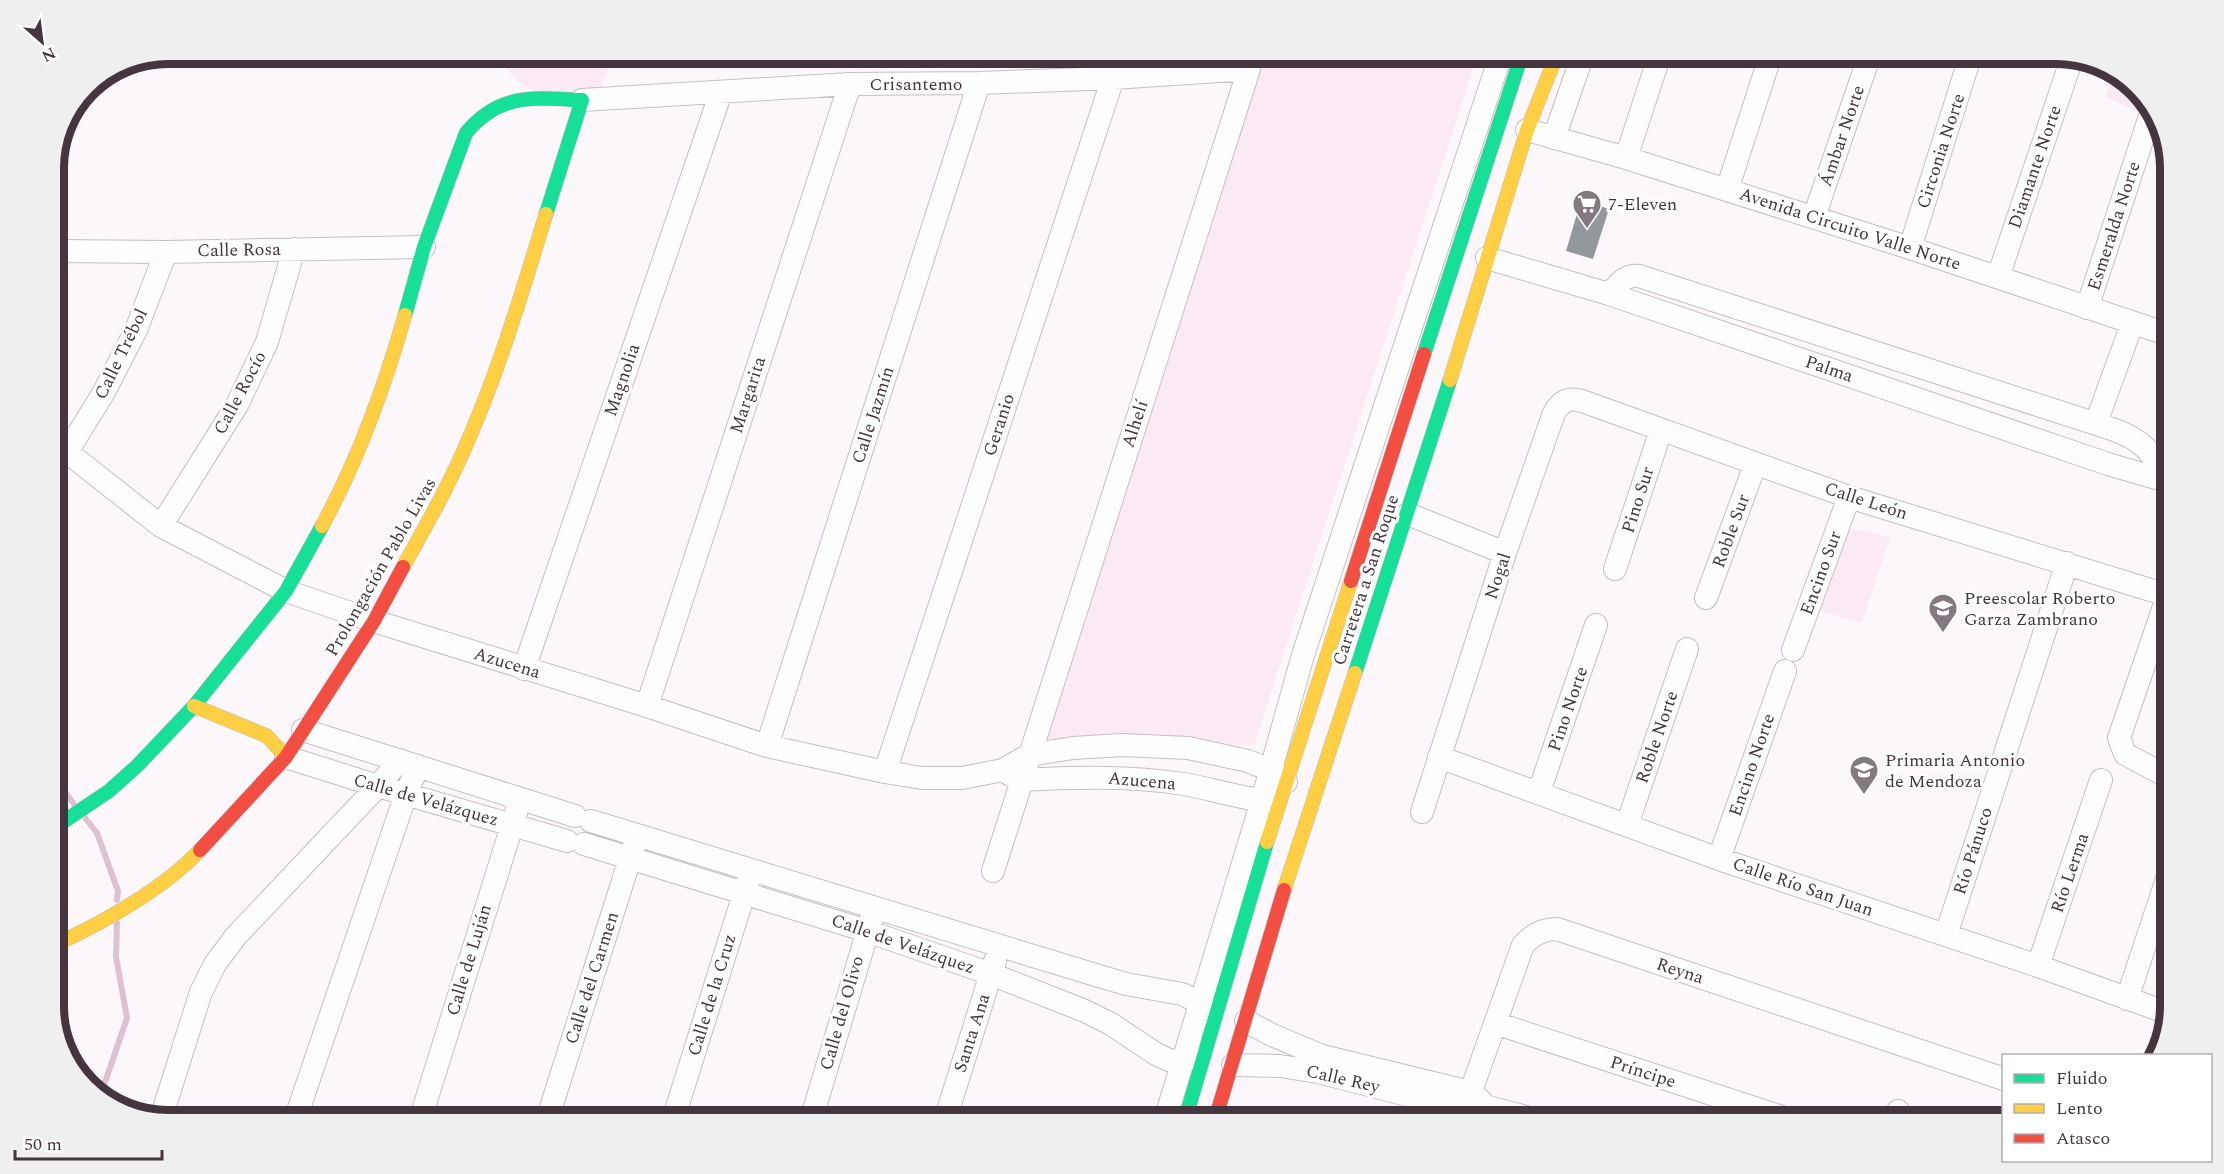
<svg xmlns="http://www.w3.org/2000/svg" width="2224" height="1174" viewBox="0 0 2224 1174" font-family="Spectral,serif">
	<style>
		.green { fill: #fbeaf4 }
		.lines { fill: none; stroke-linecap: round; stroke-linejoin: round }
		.stream { stroke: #dfc0d3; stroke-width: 6 }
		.building { fill: #93989c }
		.street-casing { stroke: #c7bec4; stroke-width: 24 }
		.fast-casing { stroke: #c7bec4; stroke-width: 15 }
		.slow-casing { stroke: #c7bec4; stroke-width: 15 }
		.jam-casing { stroke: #c7bec4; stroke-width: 15 }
		.street { stroke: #fffefe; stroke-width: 22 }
		.fast { stroke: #16e098; stroke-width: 14 }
		.slow { stroke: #ffcf43; stroke-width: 14 }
		.jam { stroke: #f24e42; stroke-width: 14 }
		.labels { text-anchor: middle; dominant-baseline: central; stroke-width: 6; stroke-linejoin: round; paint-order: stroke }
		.street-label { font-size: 18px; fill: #44353e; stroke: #fff }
		.poi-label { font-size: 18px; fill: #44353e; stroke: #fff; text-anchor: start }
		.rim { fill: none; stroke: #44353e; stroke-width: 8 }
	</style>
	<rect width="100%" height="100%" fill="#fcf7fa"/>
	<path class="green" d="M500 54H614L598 95C584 94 541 94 531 89 516 83 505 69 500 54Z
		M1253 54H1478L1254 745 1035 752Z
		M2115 73 2151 105 2156 120 2105 97Z
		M1848 530H1863L1890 538 1862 623 1818 610Z"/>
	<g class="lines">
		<path class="stream" d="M54 778 74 804
			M86 819 97 833 118 891 117 900
			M101 1094 127 1018 116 957 117 923"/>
	</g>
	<path class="building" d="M1581 200 1609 209 1593 259 1566 251Z"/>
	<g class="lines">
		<g class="street-casing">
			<path id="street" d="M582 100 850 84 979 83 1113 78 1249 69 993 871
				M1527 130 1626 158 1910 248 2170 335
				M1554 138 1583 54
				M1626 158 1660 54
				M1727 190 1771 54
				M1814 217 1870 54
				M1910 248 1971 54
				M54 251 166 252 424 247
				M1487 258 1609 294 2111 465 2170 482
				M1998 277 2072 58
				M1609 294C1618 285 1625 274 1639 276L2112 429C2141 439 2154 452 2165 481
				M2087 308 2152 110
				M2096 423 2132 324
				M54 438 67 452 161 526 286 591 374 621 647 706 767 746 885 772 922 778H962L1003 770 1029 755 1073 748 1122 745 1188 748 1248 761 1277 773 1286 782
				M67 452 104 392 136 330 166 252
				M1408 514 1505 553
				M161 526 237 405 267 342 294 249
				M1615 569 1661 430
				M2168 595 2119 738 2125 754 2170 778
				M1706 598 1755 465
				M1793 650 1849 497
				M524 669 721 92
				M647 706 850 84
				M303 730 575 816
				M767 746 979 83
				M286 757 378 786 567 841
				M1439 757 1719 859 2038 966 2168 1013
				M885 772 1113 78
				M1009 774 1022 780C1076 777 1130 776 1184 784 1205 787 1259 804 1275 800
				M1539 792 1596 625
				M1422 812 1505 553 1554 413C1561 401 1568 397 1582 401L1849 497 2170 596
				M591 821 1099 976 1126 984 1182 994 1200 1003 1209 1014
				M1627 825 1687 649
				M584 844 867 931 991 974 1085 1011 1111 1024 1156 1054 1169 1060 1183 1062 1196 1056
				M1719 859 1785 671
				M1946 935 2067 563
				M2038 966 2101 780
				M2127 999 2170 870
				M1246 1021 1272 1035 1322 1056 1470 1092 1482 1102
				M1495 1023 1791 1120
				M1233 1065 1280 1066 1318 1072 1423 1099 1465 1108 1488 1107 1538 1120
				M1465 1108 1523 945C1532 935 1543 929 1557 929L2004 1079
				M161 1118 201 992 215 964 236 936 378 786 400 760
				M295 1120 406 794 418 766
				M420 1120 520 800
				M547 1120 634 846
				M673 1120 748 881
				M811 1120 872 917
				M945 1120 995 961
				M1165 1120 1262 801 1303 655 1501 54
				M1895 1120 1898 1111"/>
		</g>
		<g class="fast-casing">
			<path id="fast" d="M405 315 424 247 466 133C500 92 534 98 582 100L546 214
				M1424 354 1522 54
				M1355 673 1450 380
				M54 828 109 791 137 766 194 706 286 591 322 526
				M1185 1120 1267 842"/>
		</g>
		<g class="slow-casing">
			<path id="slow" d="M1450 380 1527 130 1557 54
				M322 526C357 462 385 385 405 315
				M403 567C427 524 451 482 470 436 501 364 523 289 546 214
				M194 706 267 736 286 757
				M1267 842 1351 581
				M1284 890 1355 673
				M54 945C101 924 165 888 200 850"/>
		</g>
		<g class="jam-casing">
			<path id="jam" d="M1351 581 1424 354
				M200 850 286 757 374 621 403 567
				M1215 1120 1284 890"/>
		</g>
		<use href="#street" class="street"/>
		<use href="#fast" class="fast"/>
		<use href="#slow" class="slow"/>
		<use href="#jam" class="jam"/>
	</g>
	<defs>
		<g id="supermarket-pin" transform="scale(1.5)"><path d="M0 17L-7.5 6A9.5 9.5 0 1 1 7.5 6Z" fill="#847980" stroke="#fff"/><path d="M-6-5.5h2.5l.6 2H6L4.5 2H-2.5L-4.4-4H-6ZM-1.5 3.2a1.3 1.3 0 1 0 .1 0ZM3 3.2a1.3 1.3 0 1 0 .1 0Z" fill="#fff"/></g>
		<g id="school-pin" transform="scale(1.5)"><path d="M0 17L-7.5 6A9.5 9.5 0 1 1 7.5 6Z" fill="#847980" stroke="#fff"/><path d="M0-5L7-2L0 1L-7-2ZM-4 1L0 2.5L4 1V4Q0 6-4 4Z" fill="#fff"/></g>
	</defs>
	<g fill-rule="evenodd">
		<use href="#supermarket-pin" x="1587" y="204"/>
		<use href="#school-pin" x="1943" y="608"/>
		<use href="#school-pin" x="1864" y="770"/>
	</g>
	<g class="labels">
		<g class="street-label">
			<text x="916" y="84">Crisantemo</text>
			<text transform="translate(1842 136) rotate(-71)">Ámbar Norte</text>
			<text transform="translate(1941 151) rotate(-72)">Circonia Norte</text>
			<text transform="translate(2035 167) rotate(-71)">Diamante Norte</text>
			<text transform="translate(2114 226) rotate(-72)">Esmeralda Norte</text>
			<text transform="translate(1850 229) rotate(18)">Avenida Circuito Valle Norte</text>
			<text transform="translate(239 250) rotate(-1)">Calle Rosa</text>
			<text transform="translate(121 354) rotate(-64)">Calle Trébol</text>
			<text transform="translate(1829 369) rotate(19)">Palma</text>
			<text transform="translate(622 380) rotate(-71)">Magnolia</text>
			<text transform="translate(240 393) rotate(-62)">Calle Rocío</text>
			<text transform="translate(748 395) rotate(-72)">Margarita</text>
			<text transform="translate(873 415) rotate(-72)">Calle Jazmín</text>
			<text transform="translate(1135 424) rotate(-72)">Alhelí</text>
			<text transform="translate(999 425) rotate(-72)">Geranio</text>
			<text transform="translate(1638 500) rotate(-72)">Pino Sur</text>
			<text transform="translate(1866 501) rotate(18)">Calle León</text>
			<text transform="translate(1731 531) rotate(-70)">Roble Sur</text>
			<text transform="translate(381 567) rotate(-60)">Prolongación Pablo Livas</text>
			<text transform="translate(1821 573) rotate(-70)">Encino Sur</text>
			<text transform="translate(1498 576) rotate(-72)">Nogal</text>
			<text transform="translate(1366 580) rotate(-72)">Carretera a San Roque</text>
			<text transform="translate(507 663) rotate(17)">Azucena</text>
			<text transform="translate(1568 709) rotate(-71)">Pino Norte</text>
			<text transform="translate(1657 737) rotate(-71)">Roble Norte</text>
			<text transform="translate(1752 765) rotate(-71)">Encino Norte</text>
			<text transform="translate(1142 781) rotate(5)">Azucena</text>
			<text transform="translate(426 800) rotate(16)">Calle de Velázquez</text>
			<text transform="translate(1973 851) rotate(-72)">Río Pánuco</text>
			<text transform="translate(2070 873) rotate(-71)">Río Lerma</text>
			<text transform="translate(1803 887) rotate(19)">Calle Río San Juan</text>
			<text transform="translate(903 944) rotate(19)">Calle de Velázquez</text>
			<text transform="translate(469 960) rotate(-73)">Calle de Luján</text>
			<text transform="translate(1680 971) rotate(18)">Reyna</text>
			<text transform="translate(592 978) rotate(-72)">Calle del Carmen</text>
			<text transform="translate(712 995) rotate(-73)">Calle de la Cruz</text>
			<text transform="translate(842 1013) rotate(-74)">Calle del Olivo</text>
			<text transform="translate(972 1033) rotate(-72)">Santa Ana</text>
			<text transform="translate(1643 1072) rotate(18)">Príncipe</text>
			<text transform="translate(1343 1079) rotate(13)">Calle Rey</text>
		</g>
		<g class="poi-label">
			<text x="1608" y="204">7-Eleven</text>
			<text x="1964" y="598">Preescolar Roberto<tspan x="1964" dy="21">Garza Zambrano</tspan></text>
			<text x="1885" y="760">Primaria Antonio<tspan x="1885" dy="21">de Mendoza</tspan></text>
		</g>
	</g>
	<path d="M0 0H2224V1174H0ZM168 64H2056A104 104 0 0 1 2160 168V1006A104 104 0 0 1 2056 1110H168A104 104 0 0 1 64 1006V168A104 104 0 0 1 168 64Z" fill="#f0eff0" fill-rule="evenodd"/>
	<path class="rim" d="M168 64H2056A104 104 0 0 1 2160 168V1006A104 104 0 0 1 2056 1110H168A104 104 0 0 1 64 1006V168A104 104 0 0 1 168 64Z"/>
	<rect x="2002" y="1054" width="210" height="108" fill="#ffffff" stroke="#b4aeb2" stroke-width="1.5"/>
	<rect x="2014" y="1074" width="30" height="9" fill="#16e098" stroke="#b4aeb2" stroke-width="1.5"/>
	<text x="2056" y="1084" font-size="18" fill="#44353e">Fluido</text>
	<rect x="2014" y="1104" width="30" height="9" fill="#ffcf43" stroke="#b4aeb2" stroke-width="1.5"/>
	<text x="2056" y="1114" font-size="18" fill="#44353e">Lento</text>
	<rect x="2014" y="1134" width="30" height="9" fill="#f24e42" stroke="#b4aeb2" stroke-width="1.5"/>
	<text x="2056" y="1144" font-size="18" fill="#44353e">Atasco</text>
	<g transform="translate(42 42) rotate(152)" stroke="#ffffff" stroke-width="4.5" paint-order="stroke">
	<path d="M0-4.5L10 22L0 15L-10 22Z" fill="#44353e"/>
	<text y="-9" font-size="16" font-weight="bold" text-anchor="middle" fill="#44353e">N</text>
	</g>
	<path d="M15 1150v9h147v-9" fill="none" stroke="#44353e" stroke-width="3"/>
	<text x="24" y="1150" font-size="18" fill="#44353e" stroke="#ffffff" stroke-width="4.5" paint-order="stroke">50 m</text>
</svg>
